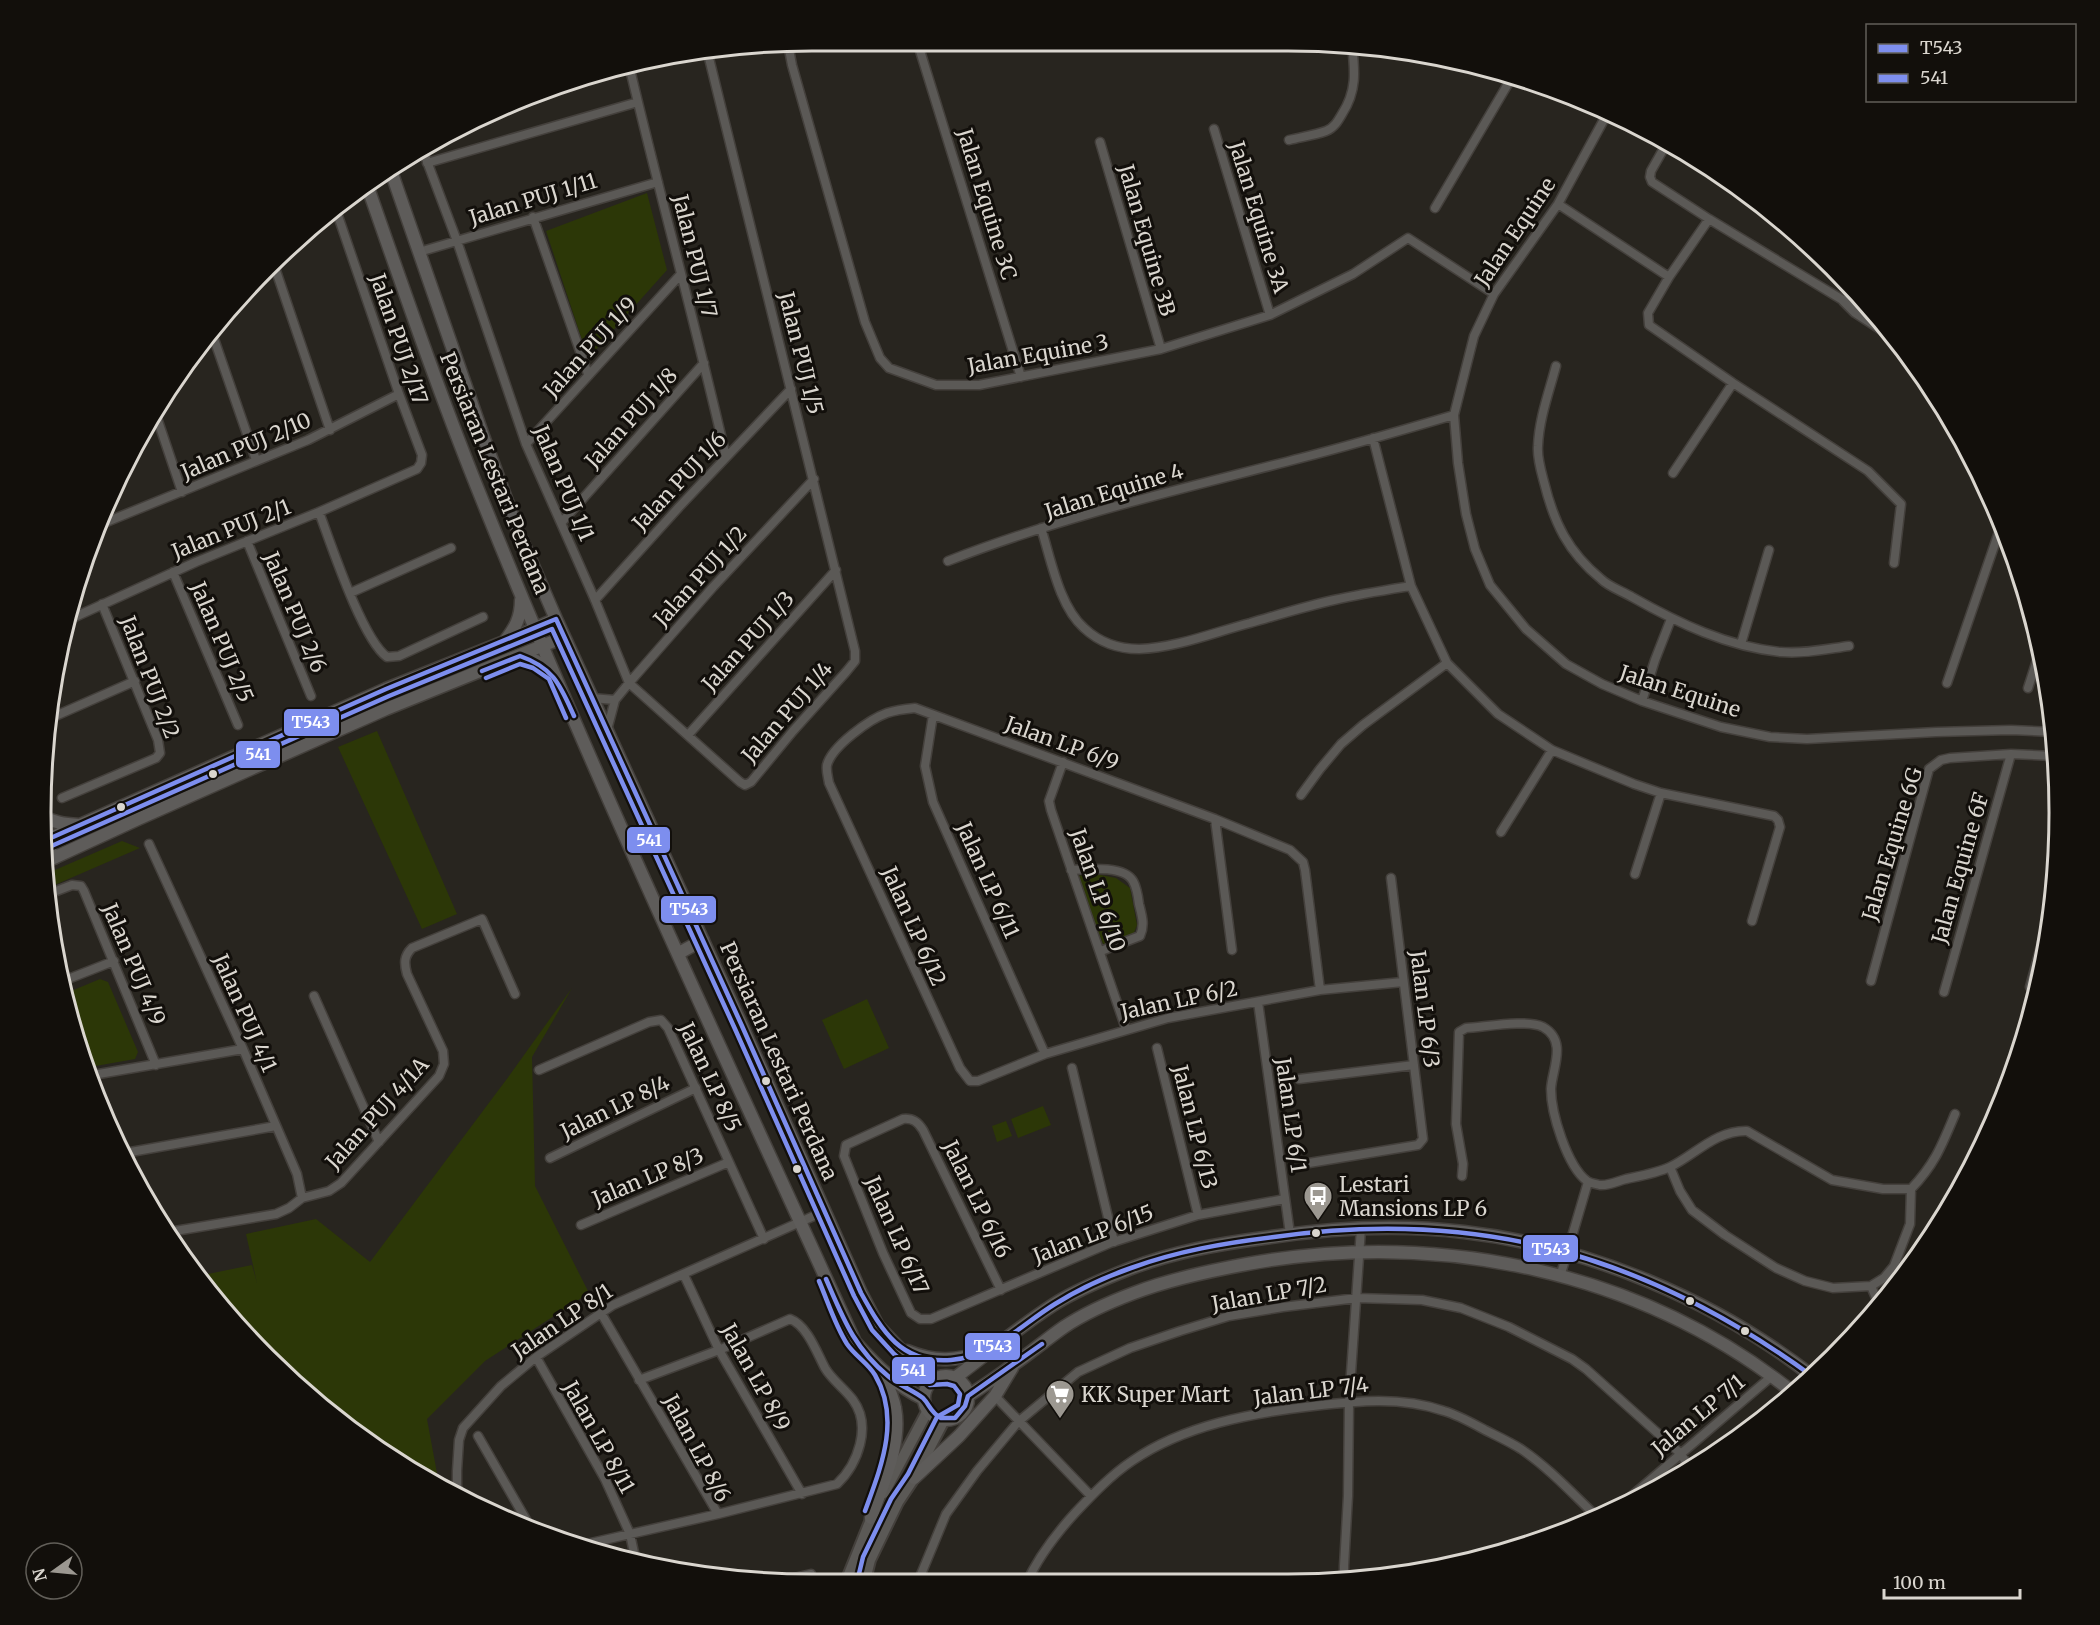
<svg xmlns="http://www.w3.org/2000/svg" width="2100" height="1625" viewBox="0 0 2100 1625" font-family="Merriweather,serif">
	<style>
		.green { fill: #2c3707 }
		.lines { fill: none; stroke-linecap: round; stroke-linejoin: round }
		.minor-casing { stroke: #44403c; stroke-width: 11 }
		.tertiary-casing { stroke: #44403c; stroke-width: 14 }
		.secondary-casing { stroke: #44403c; stroke-width: 15 }
		.minor { stroke: #5b5956; stroke-width: 8 }
		.tertiary { stroke: #5b5956; stroke-width: 10 }
		.secondary { stroke: #5e5c5a; stroke-width: 12 }
		.bus-1-casing { stroke: #120f0b; stroke-width: 9 }
		.bus-2-casing { stroke: #120f0b; stroke-width: 9 }
		.bus-1 { stroke: #7d8eee; stroke-width: 4.5 }
		.bus-2 { stroke: #7d8eee; stroke-width: 4.5 }
		.bus-dot { fill: #dad6cf; stroke: #120f0b; stroke-width: 2 }
		.labels { text-anchor: middle; dominant-baseline: central; stroke-width: 6; stroke-linejoin: round; paint-order: stroke }
		.street-label { font-size: 21px; fill: #dad6cf; stroke: #120f0b }
		.poi-label { font-size: 21px; fill: #dad6cf; stroke: #120f0b; text-anchor: start }
		.rim { fill: none; stroke: #dad6cf; stroke-width: 3 }
		.line-badge { stroke: #120f0b; stroke-width: 2 }
		.badge-label { font-size: 16px; text-anchor: middle; font-weight: bold; fill: #fff }
	</style>
	<rect width="100%" height="100%" fill="#28251f"/>
	<path class="green" d="M647 193 667 270 591 355 586 352 546 231Z
		M377 731 457 914 422 929 338 747Z
		M122 841 140 848 50 887 48 873Z
		M1096 874 1116 878 1130 888 1137 925 1133 935 1103 944 1076 876Z
		M100 979 108 982 138 1052 135 1059 90 1067 67 1013 64 994Z
		M572 988 532 1057 535 1186 589 1293 485 1361 427 1419 439 1484 383 1454 266 1358 203 1275 252 1265 257 1283 246 1234 316 1219 370 1262 509 1076Z
		M867 999 889 1048 844 1069 822 1020Z
		M1043 1106 1051 1125 1018 1138 1011 1119Z
		M1006 1121 1012 1136 997 1142 992 1126Z"/>
	<g class="lines">
		<g class="minor-casing">
			<path id="minor" d="M917 41 1021 377
				M788 44 792 65 865 322 880 358 889 368 936 385H979L1161 349 1270 315 1353 274 1408 238 1494 294
				M629 65C660 196 696 326 726 457
				M1607 114 1558 204 1494 294 1474 336 1454 415 1458 463 1466 514 1475 549 1490 585 1526 629 1566 664 1602 684 1642 701 1721 727 1770 737 1807 739 1936 732 2011 730 2054 732
				M1214 129 1270 315
				M1289 140C1301 137 1315 135 1326 131 1334 128 1338 121 1342 114 1357 91 1355 71 1352 45
				M1668 141 1651 171 1650 177 1652 182 1709 219 1841 299 1859 305 1875 313
				M1100 142 1161 349
				M422 148 457 241 526 444 595 600 629 683 740 782 745 785 751 782 793 731 846 672 855 661V651L708 54
				M427 163 638 102
				M1558 204 1669 277
				M1435 208 1512 77
				M533 217 588 374
				M1709 219 1669 277 1648 313 1649 325 1733 383 1868 471 1901 504 1894 563
				M419 252 658 182
				M273 262 330 430
				M1843 301 1855 313 1892 337
				M213 336 256 460
				M1556 366C1549 392 1539 419 1538 446 1537 458 1541 471 1544 482 1554 523 1568 552 1601 579 1609 587 1622 591 1632 597 1678 623 1728 647 1781 652 1804 654 1827 649 1849 646
				M155 412 182 492
				M1373 438 1411 586 1447 663 1498 714 1552 750 1634 784 1661 793 1774 816 1778 820 1780 827 1752 921
				M526 444 681 274
				M1673 473 1733 383
				M319 512C331 544 362 639 387 657L399 656 483 617
				M104 523 308 440 399 394
				M561 523 704 363
				M1041 528C1051 559 1059 606 1084 628 1099 642 1119 649 1139 649 1176 648 1215 632 1250 623 1278 615 1306 606 1334 600 1360 594 1386 590 1411 586
				M247 541 311 696
				M948 561C1063 516 1182 489 1301 458 1352 445 1403 430 1454 415
				M173 572 238 725
				M350 593 451 548
				M595 600 679 507 791 389
				M66 621 196 562 319 512 417 469 421 463 422 455 399 394 337 213
				M1741 644 1769 550
				M1947 683 2001 526
				M2028 688 2039 654
				M592 698 615 700
				M1642 701 1655 660 1671 619
				M933 715 925 766 933 802 1045 1054
				M53 717 135 681
				M607 730 615 700 629 683 713 587 814 479
				M688 735 836 570
				M1063 762 1049 801 1051 810 1126 1029
				M1301 795 1320 769 1341 744 1363 725 1447 663
				M62 798 156 758 160 753 158 740 102 604
				M1215 819 1232 950
				M1501 832 1552 750
				M149 844 243 1049 297 1174 302 1198
				M1071 870C1087 869 1124 865 1133 881 1137 888 1138 896 1139 904 1142 916 1145 925 1140 936L1101 951
				M1635 874 1661 793
				M51 893 72 885 81 886 84 891 156 1065
				M63 981 114 961
				M1871 981 1929 769 1941 760 1950 758 2011 754 2054 756
				M2030 987 2050 913
				M1320 990 1305 870 1303 862 1290 850 1215 819 915 708C905 709 896 710 887 713 870 719 832 746 827 765 826 771 828 777 829 783L960 1068 970 1081H978L1045 1054 1168 1018 1320 990 1403 982
				M1944 992 2011 754
				M314 996 379 1142
				M1258 1002 1290 1234
				M1157 1048 1198 1215
				M1072 1068 1114 1242
				M539 1070 649 1022 661 1020 668 1028 764 1239
				M93 1075 243 1049
				M1299 1079 1414 1065
				M125 1153 276 1126
				M550 1158 696 1088
				M1309 1163 1418 1145 1423 1139 1391 878
				M1670 1167 1680 1191 1692 1210 1725 1235 1776 1268 1805 1281 1833 1288 1871 1286 1879 1305
				M1462 1176 1463 1164 1456 1124 1459 1032 1466 1028C1485 1027 1527 1019 1543 1027 1568 1041 1552 1069 1551 1089 1551 1113 1567 1166 1587 1181 1590 1183 1596 1184 1600 1185 1608 1186 1618 1181 1626 1179 1640 1176 1657 1173 1670 1167 1695 1155 1716 1130 1747 1131L1832 1180 1883 1189H1911
				M581 1225 729 1162
				M169 1232 276 1214 289 1208 302 1198 329 1191 341 1183 439 1076 444 1064 443 1051 407 974C404 963 404 956 412 948L482 919 515 994
				M684 1275 719 1350 802 1494
				M1560 1277 1588 1182
				M1871 1286 1884 1278 1894 1266 1910 1224 1911 1189C1935 1164 1942 1145 1955 1114
				M1001 1290 923 1130C918 1122 913 1118 903 1119L846 1145 844 1156 883 1253 911 1313 920 1319H931L1110 1243 1198 1215 1285 1199
				M536 1357 605 1479 630 1534 636 1562
				M639 1380 719 1350 790 1319C807 1325 817 1353 825 1368 832 1380 844 1388 853 1400 872 1426 858 1464 837 1484L718 1514
				M995 1396 1091 1496
				M478 1436 532 1530
				M460 1495 457 1486V1471L459 1440 463 1428 501 1386 536 1357 613 1305 825 1211
				M1621 1505 1772 1376
				M582 1545 718 1514 601 1313
				M781 1581 811 1574
				M1347 1581 1344 1577V1566L1348 1496 1349 1402 1361 1228
				M917 1584 946 1514 977 1471 1018 1422 1078 1372 1130 1348 1180 1331 1229 1316 1283 1307 1357 1298 1422 1300 1461 1308 1509 1327 1572 1359 1586 1369 1681 1454 1690 1469
				M1026 1584C1038 1557 1055 1535 1075 1513 1092 1495 1111 1475 1132 1461 1184 1425 1252 1413 1313 1406 1357 1401 1401 1396 1444 1411 1458 1415 1472 1423 1485 1430 1497 1436 1510 1442 1521 1449 1549 1468 1572 1493 1596 1516"/>
		</g>
		<g class="tertiary-casing">
			<path id="tertiary" d="M43 833 55 858
				M884 1493 928 1410
				M845 1584 874 1512
				M864 1584 870 1560 898 1502 914 1478 944 1420"/>
		</g>
		<g class="secondary-casing">
			<path id="secondary" d="M391 171 483 436 518 531 556 619 742 1026 861 1293 878 1326 899 1348 934 1379
				M368 188C405 293 441 399 483 502 597 786 728 1063 855 1342 876 1365 896 1386 924 1399
				M505 641C515 628 521 618 521 600
				M520 656 536 661 554 674
				M41 815C53 823 65 824 79 825
				M44 841 386 689 504 642 556 619
				M47 861 138 819 386 709 564 637
				M679 953 703 940
				M907 1351C936 1363 956 1361 986 1351
				M924 1398a22 22 0 1 1 44 0a22 22 0 1 1-44 0Z
				M956 1377C988 1353 1019 1327 1053 1305 1073 1292 1106 1278 1129 1269 1173 1252 1218 1244 1264 1238 1330 1228 1397 1224 1464 1232 1587 1246 1715 1300 1812 1376
				M968 1396C985 1385 1001 1374 1017 1362 1033 1351 1048 1338 1064 1327 1085 1313 1110 1302 1134 1293 1170 1279 1209 1271 1247 1264 1439 1229 1642 1271 1795 1394
				M914 1478 959 1436 995 1396 1012 1368
				M871 1518C882 1485 902 1444 895 1408 893 1396 887 1384 882 1373"/>
		</g>
		<use href="#minor" class="minor"/>
		<use href="#tertiary" class="tertiary"/>
		<use href="#secondary" class="secondary"/>
		<g class="bus-1-casing">
			<path id="bus-1" d="M482 671 520 656C554 668 560 685 574 716
				M44 841 386 689 556 619 742 1026 861 1293C882 1331 901 1364 951 1360 992 1357 1022 1324 1055 1304 1079 1289 1105 1277 1131 1268 1177 1251 1225 1243 1274 1237 1479 1208 1646 1255 1812 1376
				M826 1279C843 1318 854 1348 888 1376 898 1385 913 1390 923 1398 930 1405 930 1412 941 1418H955L965 1406 968 1396 1042 1344"/>
		</g>
		<g class="bus-2-casing">
			<path id="bus-2" d="M486 678 520 664 533 668 549 679 566 718
				M47 848 389 696 552 629 735 1029 854 1296 872 1330 894 1354 930 1385 947 1384 954 1386 960 1394 958 1405 937 1417 908 1474 891 1499 863 1557 857 1582
				M819 1281C828 1302 835 1325 847 1344 855 1356 868 1363 875 1375 901 1419 881 1467 865 1511"/>
		</g>
		<use href="#bus-1" class="bus-1"/>
		<use href="#bus-2" class="bus-2"/>
	</g>
	<defs>
		<g id="bus-pin" transform="scale(1.5)"><path d="M0 17L-7.5 6A9.5 9.5 0 1 1 7.5 6Z" fill="#9c9891" stroke="#120f0b"/><path d="M-5-6H5V4H4V6H2V4H-2V6H-4V4H-5ZM-3.5-4V0h7V-4ZM-3.5 1.2v1.5H-2V1.2ZM2 1.2v1.5H3.5V1.2Z" fill="#fff"/></g>
		<g id="supermarket-pin" transform="scale(1.5)"><path d="M0 17L-7.5 6A9.5 9.5 0 1 1 7.5 6Z" fill="#9c9891" stroke="#120f0b"/><path d="M-6-5.5h2.5l.6 2H6L4.5 2H-2.5L-4.4-4H-6ZM-1.5 3.2a1.3 1.3 0 1 0 .1 0ZM3 3.2a1.3 1.3 0 1 0 .1 0Z" fill="#fff"/></g>
	</defs>
	<g fill-rule="evenodd">
		<use href="#bus-pin" x="1318" y="1196"/>
		<use href="#supermarket-pin" x="1060" y="1394"/>
	</g>
	<g class="bus-dot">
		<circle cx="213" cy="774" r="5"/>
		<circle cx="121" cy="807" r="5"/>
		<circle cx="766" cy="1081" r="5"/>
		<circle cx="797" cy="1169" r="5"/>
		<circle cx="1316" cy="1233" r="5"/>
		<circle cx="1690" cy="1301" r="5"/>
		<circle cx="1745" cy="1331" r="5"/>
	</g>
	<g class="labels">
		<g class="street-label">
			<text transform="translate(533 199) rotate(-17)">Jalan PUJ 1/11</text>
			<text transform="translate(987 204) rotate(73)">Jalan Equine 3C</text>
			<text transform="translate(1259 217) rotate(73)">Jalan Equine 3A</text>
			<text transform="translate(1515 232) rotate(-56)">Jalan Equine</text>
			<text transform="translate(1147 240) rotate(74)">Jalan Equine 3B</text>
			<text transform="translate(695 256) rotate(76)">Jalan PUJ 1/7</text>
			<text transform="translate(399 339) rotate(71)">Jalan PUJ 2/17</text>
			<text transform="translate(590 347) rotate(-48)">Jalan PUJ 1/9</text>
			<text transform="translate(801 353) rotate(76)">Jalan PUJ 1/5</text>
			<text transform="translate(1038 354) rotate(-10)">Jalan Equine 3</text>
			<text transform="translate(631 418) rotate(-48)">Jalan PUJ 1/8</text>
			<text transform="translate(246 446) rotate(-23)">Jalan PUJ 2/10</text>
			<text transform="translate(495 473) rotate(68)">Persiaran Lestari Perdana</text>
			<text transform="translate(679 481) rotate(-47)">Jalan PUJ 1/6</text>
			<text transform="translate(564 483) rotate(67)">Jalan PUJ 1/1</text>
			<text transform="translate(1114 491) rotate(-17)">Jalan Equine 4</text>
			<text transform="translate(231 529) rotate(-22)">Jalan PUJ 2/1</text>
			<text transform="translate(700 576) rotate(-48)">Jalan PUJ 1/2</text>
			<text transform="translate(295 612) rotate(67)">Jalan PUJ 2/6</text>
			<text transform="translate(748 641) rotate(-48)">Jalan PUJ 1/3</text>
			<text transform="translate(222 642) rotate(67)">Jalan PUJ 2/5</text>
			<text transform="translate(150 677) rotate(69)">Jalan PUJ 2/2</text>
			<text transform="translate(1680 691) rotate(18)">Jalan Equine</text>
			<text transform="translate(787 712) rotate(-49)">Jalan PUJ 1/4</text>
			<text transform="translate(1062 743) rotate(20)">Jalan LP 6/9</text>
			<text transform="translate(1892 844) rotate(-73)">Jalan Equine 6G</text>
			<text transform="translate(1960 868) rotate(-74)">Jalan Equine 6F</text>
			<text transform="translate(988 880) rotate(66)">Jalan LP 6/11</text>
			<text transform="translate(1098 890) rotate(71)">Jalan LP 6/10</text>
			<text transform="translate(914 926) rotate(66)">Jalan LP 6/12</text>
			<text transform="translate(134 964) rotate(67)">Jalan PUJ 4/9</text>
			<text transform="translate(1179 1000) rotate(-12)">Jalan LP 6/2</text>
			<text transform="translate(1425 1009) rotate(83)">Jalan LP 6/3</text>
			<text transform="translate(245 1013) rotate(66)">Jalan PUJ 4/1</text>
			<text transform="translate(779 1061) rotate(66)">Persiaran Lestari Perdana</text>
			<text transform="translate(710 1077) rotate(65)">Jalan LP 8/5</text>
			<text transform="translate(615 1107) rotate(-26)">Jalan LP 8/4</text>
			<text transform="translate(377 1113) rotate(-48)">Jalan PUJ 4/1A</text>
			<text transform="translate(1291 1115) rotate(82)">Jalan LP 6/1</text>
			<text transform="translate(1195 1127) rotate(76)">Jalan LP 6/13</text>
			<text transform="translate(648 1177) rotate(-23)">Jalan LP 8/3</text>
			<text transform="translate(977 1199) rotate(64)">Jalan LP 6/16</text>
			<text transform="translate(1093 1234) rotate(-21)">Jalan LP 6/15</text>
			<text transform="translate(897 1235) rotate(66)">Jalan LP 6/17</text>
			<text transform="translate(1269 1294) rotate(-10)">Jalan LP 7/2</text>
			<text transform="translate(562 1321) rotate(-34)">Jalan LP 8/1</text>
			<text transform="translate(756 1377) rotate(61)">Jalan LP 8/9</text>
			<text transform="translate(1311 1391) rotate(-7)">Jalan LP 7/4</text>
			<text transform="translate(1698 1415) rotate(-40)">Jalan LP 7/1</text>
			<text transform="translate(599 1437) rotate(61)">Jalan LP 8/11</text>
			<text transform="translate(697 1448) rotate(62)">Jalan LP 8/6</text>
		</g>
		<g class="poi-label">
			<text x="1339" y="1184">Lestari<tspan x="1339" dy="24">Mansions LP 6</tspan></text>
			<text x="1081" y="1394">KK Super Mart</text>
		</g>
	</g>
	<path d="M0 0H2100V1625H0ZM812 51H1288A761 761 0 0 1 2049 812V813A761 761 0 0 1 1288 1574H812A761 761 0 0 1 51 813V812A761 761 0 0 1 812 51Z" fill="#120f0b" fill-rule="evenodd"/>
	<path class="rim" d="M812 51H1288A761 761 0 0 1 2049 812V813A761 761 0 0 1 1288 1574H812A761 761 0 0 1 51 813V812A761 761 0 0 1 812 51Z"/>
	<g class="line-badge">
		<rect x="283" y="708" width="57" height="29" rx="6" fill="#7d8eee"/>
		<rect x="235" y="740" width="46" height="29" rx="6" fill="#7d8eee"/>
		<rect x="626" y="826" width="45" height="28" rx="6" fill="#7d8eee"/>
		<rect x="660" y="895" width="57" height="29" rx="6" fill="#7d8eee"/>
		<rect x="1522" y="1234" width="57" height="29" rx="6" fill="#7d8eee"/>
		<rect x="964" y="1332" width="57" height="29" rx="6" fill="#7d8eee"/>
		<rect x="891" y="1356" width="45" height="29" rx="6" fill="#7d8eee"/>
	</g>
	<g class="badge-label">
		<text x="311" y="728">T543</text>
		<text x="258" y="760">541</text>
		<text x="649" y="846">541</text>
		<text x="689" y="915">T543</text>
		<text x="1551" y="1255">T543</text>
		<text x="993" y="1352">T543</text>
		<text x="913" y="1376">541</text>
	</g>
	<rect x="1866" y="24" width="210" height="78" fill="#120f0b" stroke="#625f59" stroke-width="1.5"/>
	<rect x="1878" y="44" width="30" height="9" fill="#7d8eee" stroke="#625f59" stroke-width="1.5"/>
	<text x="1920" y="54" font-size="18" fill="#dad6cf">T543</text>
	<rect x="1878" y="74" width="30" height="9" fill="#7d8eee" stroke="#625f59" stroke-width="1.5"/>
	<text x="1920" y="84" font-size="18" fill="#dad6cf">541</text>
	<g transform="translate(54 1571) rotate(255)"><circle r="28" fill="#120f0b" stroke="#625f59" stroke-width="1.5"/>
	<path d="M0-4.5L10 22L0 15L-10 22Z" fill="#9c9891"/>
	<text y="-9" font-size="16" font-weight="bold" text-anchor="middle" fill="#dad6cf">N</text>
	</g>
	<path d="M1884 1589v9h136v-9" fill="none" stroke="#dad6cf" stroke-width="3"/>
	<text x="1893" y="1589" font-size="18" fill="#dad6cf" stroke="#120f0b" stroke-width="4.5" paint-order="stroke">100 m</text>
</svg>
